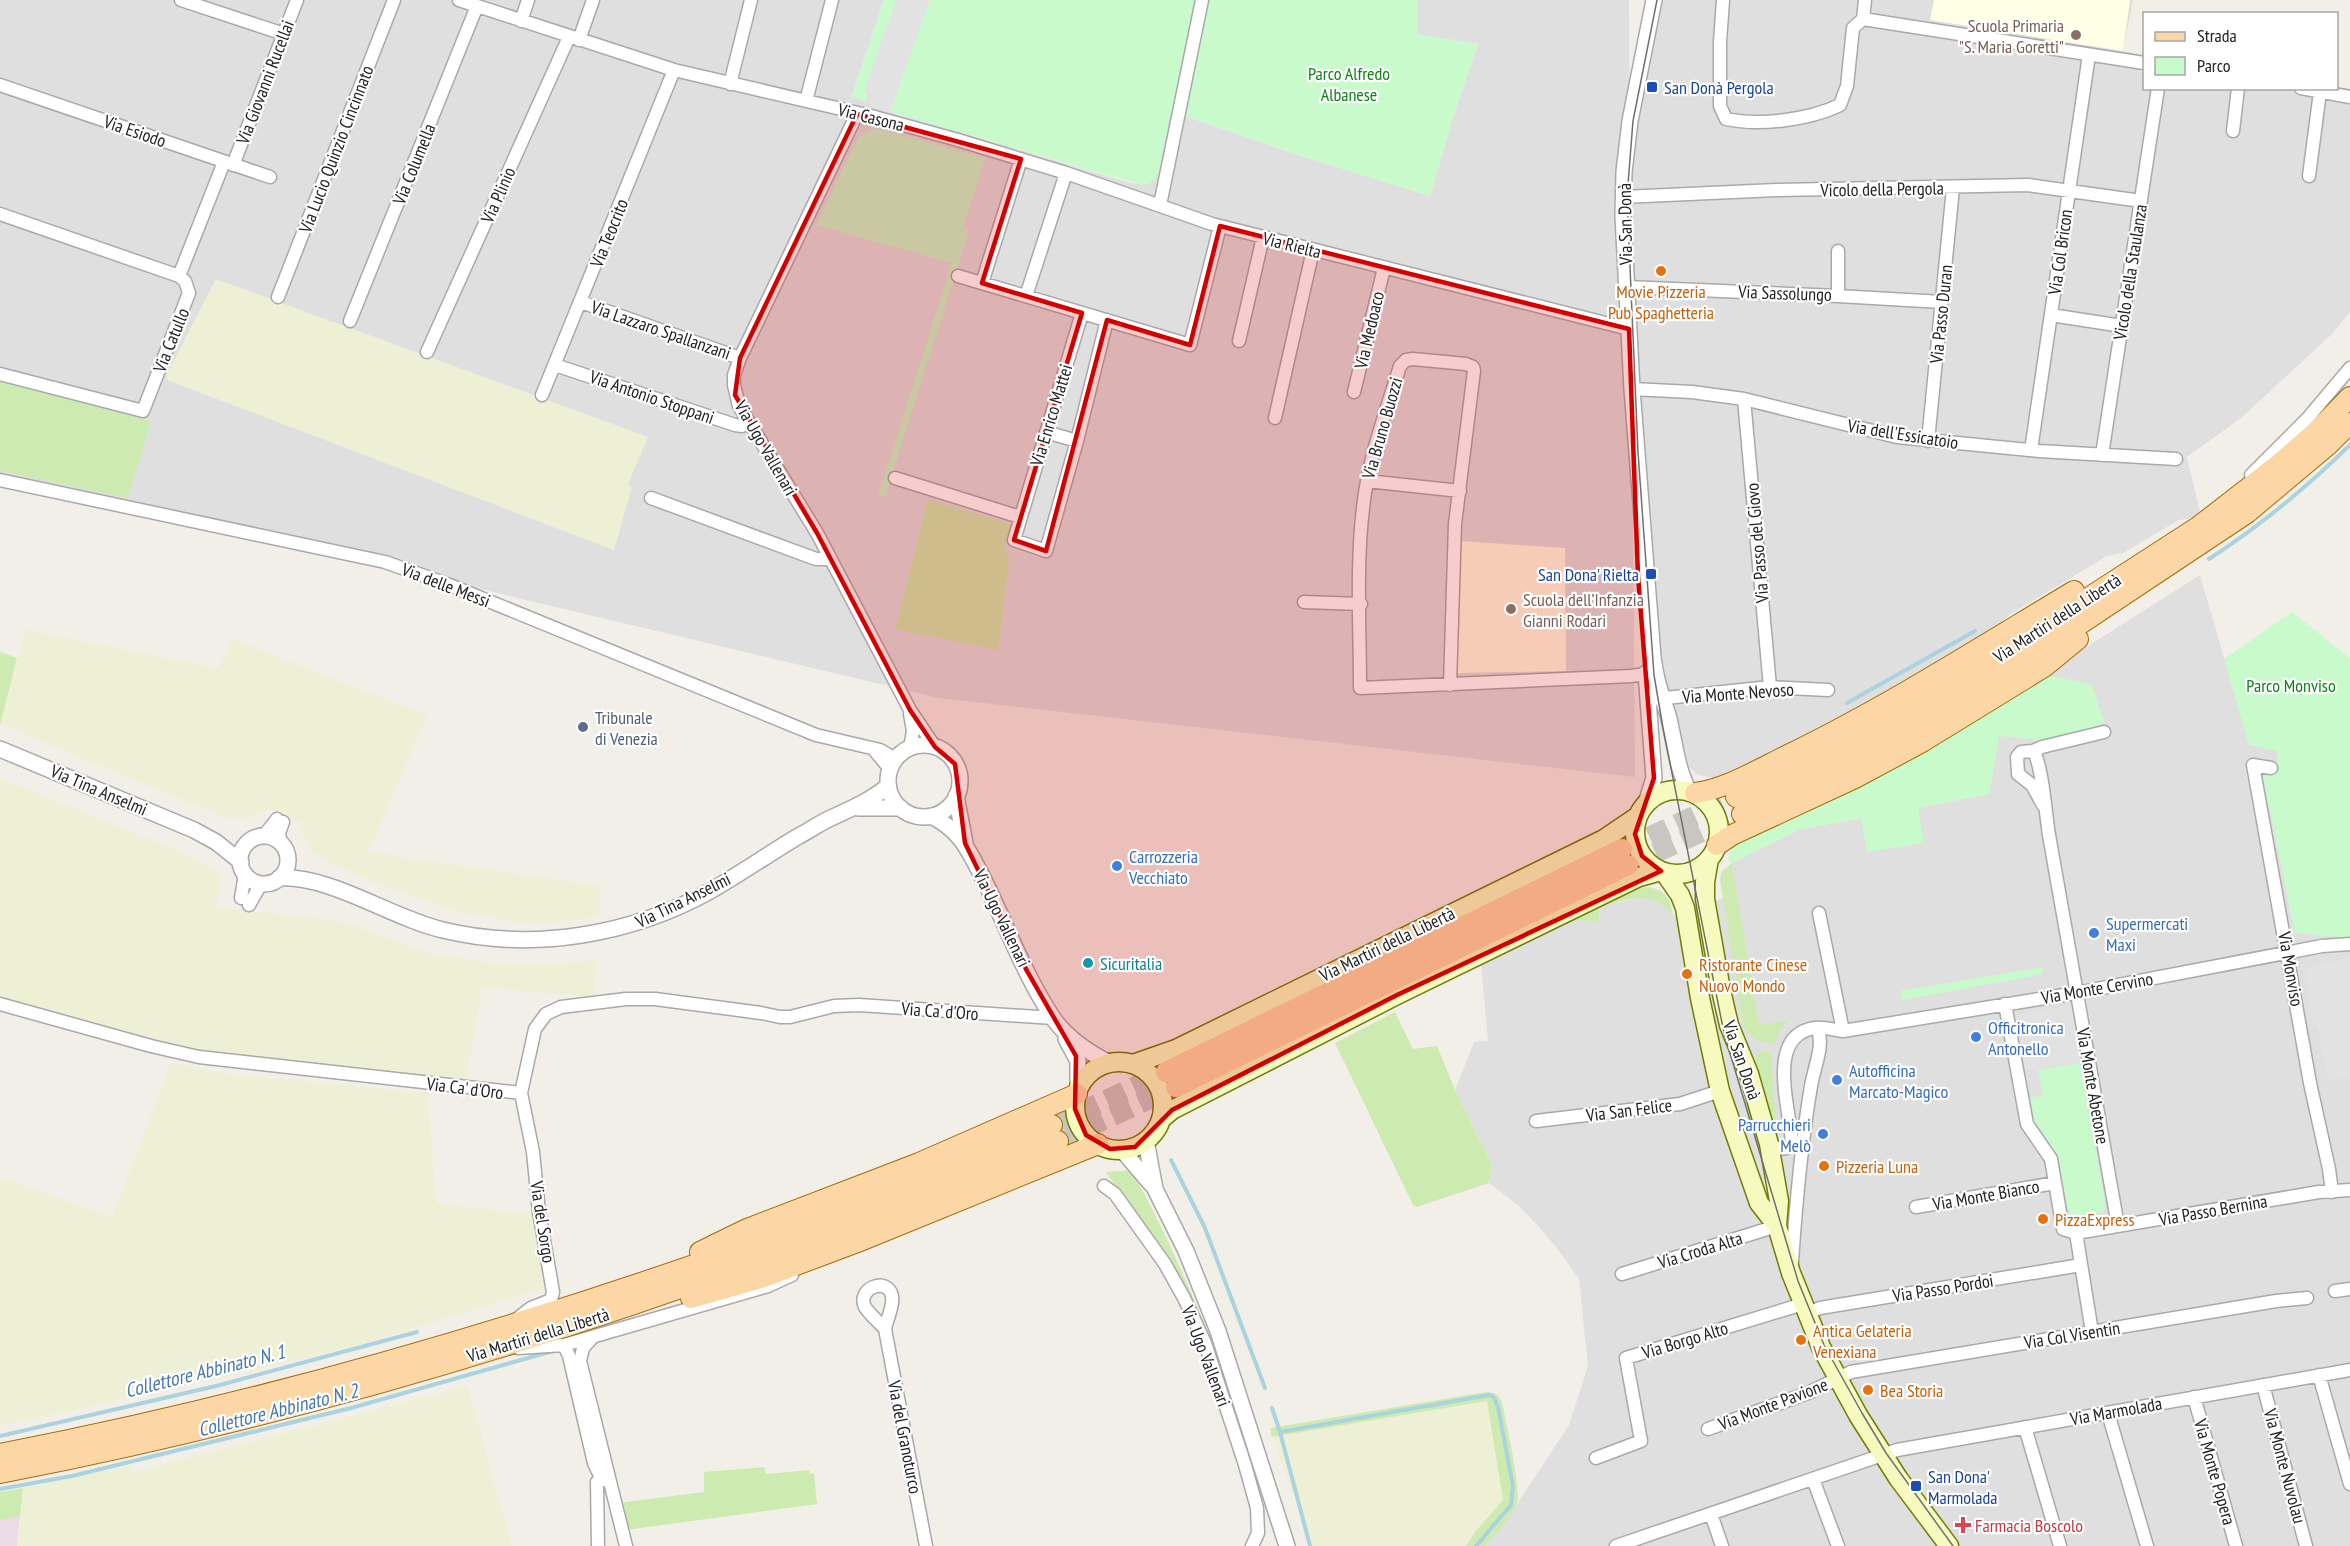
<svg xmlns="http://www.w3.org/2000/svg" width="2350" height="1546" viewBox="0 0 2350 1546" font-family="'PT Sans Narrow',sans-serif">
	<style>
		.residential { fill: #e0dfdf }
		.industrial { fill: #ebdbe8 }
		.education { fill: #ffffe5 }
		.farmland { fill: #eef0d5 }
		.grass { fill: #cdebb0 }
		.park { fill: #c8facc }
		.parking { fill: #e2e2e2 }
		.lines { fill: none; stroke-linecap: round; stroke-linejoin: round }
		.stream { stroke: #aad3df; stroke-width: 4 }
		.primary-tunnel { stroke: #c8c6c1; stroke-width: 20; stroke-dasharray: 20 10; stroke-linecap: butt }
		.minor-casing { stroke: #a9a9a9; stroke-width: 15 }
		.tertiary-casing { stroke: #a9a9a9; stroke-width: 18 }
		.secondary-casing { stroke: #707d05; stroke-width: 21 }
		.primary-casing { stroke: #a06b00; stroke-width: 22 }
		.minor { stroke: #fff; stroke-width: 12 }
		.tertiary { stroke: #fff; stroke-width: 15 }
		.secondary { stroke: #f7fabf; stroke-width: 18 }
		.primary { stroke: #fcd6a4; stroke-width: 20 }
		.tram { stroke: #707070; stroke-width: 1.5 }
		.marked { fill: #d40000; fill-opacity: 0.2; stroke: #d40000; stroke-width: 4.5; stroke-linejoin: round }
		.education-dot { fill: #8d6e63; stroke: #fff; stroke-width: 2 }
		.transit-dot { fill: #1a4fb4; stroke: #fff; stroke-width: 2 }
		.food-dot { fill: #e8710a; stroke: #fff; stroke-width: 2 }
		.service-dot { fill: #5c6f8a; stroke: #fff; stroke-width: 2 }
		.shop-dot { fill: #3f7fe0; stroke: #fff; stroke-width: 2 }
		.culture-dot { fill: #0f9aa8; stroke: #fff; stroke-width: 2 }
		.health-dot { fill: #e0444e; stroke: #fff; stroke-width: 2 }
		.labels { text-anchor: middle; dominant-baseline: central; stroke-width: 4.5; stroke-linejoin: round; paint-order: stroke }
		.education-label { font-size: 18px; fill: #785e54; stroke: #fff; text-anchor: end }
		.park-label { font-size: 18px; fill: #0c8416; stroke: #fff }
		.street-label { font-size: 18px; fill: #222; stroke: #fff }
		.transit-label { font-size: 18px; fill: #164399; stroke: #fff; text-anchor: start }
		.food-label { font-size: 18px; fill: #c56008; stroke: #fff; text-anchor: start }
		.service-label { font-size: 18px; fill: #4e5e75; stroke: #fff; text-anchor: start }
		.shop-label { font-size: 18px; fill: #366cbe; stroke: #fff; text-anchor: start }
		.culture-label { font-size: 18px; fill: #0d838f; stroke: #fff; text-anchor: start }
		.health-label { font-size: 18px; fill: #be3a42; stroke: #fff; text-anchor: start }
		.water-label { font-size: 20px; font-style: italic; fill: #4a7aab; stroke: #fff }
	</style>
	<rect width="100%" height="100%" fill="#f2efe9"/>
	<path class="residential" d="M0 0H884L852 96 866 101 864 92 896 0H930L890 111 1134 184 1158 175 1170 111 1298 155 1430 196 1455 111 1478 44 1417 34 1418 0H1629L1630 162 1636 114 1661 0H2133L2123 51 2144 55V88H2336L2337 87 2350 89V312L2331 335 2241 418 2187 457 2201 517 2179 520 2123 553 2107 556 2009 615 1983 639 1819 732 1713 778 1698 775 1689 767 1673 706 1663 685 1644 490 1631 256 1635 777 939 698 0 475Z
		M2200 575 2249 743 2277 747 2279 761 2266 778 2292 920 2296 928H2350V1546H1485L1502 1527 1569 1425 1588 1366 1579 1279 1557 1248 1539 1227 1518 1205 1489 1183 1492 1165 1455 1090 1474 1042 1488 1041 1481 964 1571 920 1599 922 1600 906 1644 897 1664 904 1674 916 1736 893 1732 863 1801 829 1862 818 1923 843 1917 808 1989 794 1999 735 2038 740 2044 674Z"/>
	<path class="industrial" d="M20 1516 17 1546H0V1520Z"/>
	<path class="education" d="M1934 0H2130L2123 51 1930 20Z
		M1459 541 1565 548 1566 671 1456 673Z"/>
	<path class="farmland" d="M216 279 648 437 628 484 632 487 614 550 167 380 166 376Z
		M25 630 219 668 232 639 427 715 369 852 601 886 599 917 544 923 510 921 456 911 371 881 320 858 309 850 301 831 300 822 268 809 253 817 226 818 0 724Z
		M0 778 174 849 219 872 221 878 217 907 345 922 431 954 464 959 523 966 596 960 594 997 482 988 466 1082 221 1054 142 1039 0 998Z
		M171 1062 220 1073 428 1093 436 1204 533 1214 545 1288 355 1346 230 1376 0 1426V1177L112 1217Z
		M468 1386 512 1546H17L23 1488 132 1465 134 1472Z
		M1487 1400 1503 1501 1475 1532 1466 1546H1312L1272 1437Z"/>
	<path class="grass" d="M0 381 151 421 128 498 0 471Z
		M928 499 1011 525 1005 545 1009 561 998 650 895 629Z
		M0 652 17 658 0 725Z
		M1732 863 1759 1025 1789 1020 1781 1028 1774 1043C1758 1044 1746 1036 1742 1021L1720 880 1721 872Z
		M1644 887C1663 887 1672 899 1673 916 1652 888 1630 900 1600 906L1599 922 1571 920 1639 889Z
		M1395 1012 1413 1049 1437 1046 1455 1090 1492 1165 1489 1183 1416 1207 1413 1205 1335 1043Z
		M1772 1050 1771 1055 1777 1135 1774 1132 1754 1062 1759 1052Z
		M1131 1170C1162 1224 1186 1281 1211 1338L1206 1334 1167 1261 1106 1172Z
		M1486 1392C1497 1392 1500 1396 1503 1406 1506 1424 1522 1491 1517 1504 1510 1520 1496 1534 1485 1546H1466L1475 1532 1503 1500 1487 1401 1272 1437 1270 1428Z
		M764 1467 766 1474 809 1470 810 1474 814 1473 817 1504 626 1530 618 1503 704 1492V1472Z
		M23 1488 20 1516 0 1520V1492Z"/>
	<path class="park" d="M884 0H896L864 92 868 94 866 101 852 97Z
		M930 0H1418V34L1478 44 1455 111 1430 196 1298 155 1171 111 1158 175 1149 184 1142 185 890 112Z
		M873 129 884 130 985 158 963 228 969 231 885 497 878 495 952 263 816 225 858 138 863 133Z
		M2292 612 2350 658V938L2295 933 2263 777 2277 761V751L2249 745 2224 659Z
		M2044 674 2092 685 2104 722 2093 728 2038 740 1999 736 1989 794 1918 808 1924 843 1867 852 1861 818 1801 829 1732 863 1727 858 1735 843Z
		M2043 967V973L2029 977 1902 1000 1900 991Z
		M2080 1063 2105 1202 2104 1212 2073 1218 2065 1206 2056 1153 2033 1122 2028 1098 2043 1095 2038 1070Z"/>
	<path class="parking" d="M896 0H930L890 112 869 106 872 95 864 92Z
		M2350 958V1077L2328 1081 2317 1025 2312 1026 2306 971 2315 964Z
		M2071 1005 2081 1062 2023 1071 2013 1015Z"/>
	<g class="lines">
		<path class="stream" d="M2209 559C2260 526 2306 488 2350 445
			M1847 703 1975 631
			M1171 1160 1205 1228 1265 1388
			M1272 1408 1280 1432 1310 1546
			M1280 1432 1489 1395 1494 1397 1498 1407 1513 1486 1511 1505 1476 1546
			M0 1436 216 1386 417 1332
			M0 1489 72 1476 351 1408 553 1351"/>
		<path class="primary-tunnel" d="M1622 849 1736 797
			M1628 865 1742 814
			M1052 1125 1166 1072
			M1058 1141 1176 1087"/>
		<g class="minor-casing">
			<path id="minor" d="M181 0 284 34
				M459 0 674 70 871 116 958 140 1066 173 1212 224 1629 329
				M1723 0 1720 42V106L1726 119C1760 126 1809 120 1840 105L1847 86 1853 28 1863 19
				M1865 0 1863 19 2144 63
				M521 21 528 0
				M579 40 593 0
				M730 84 751 0
				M0 85 270 177
				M2301 88 2350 97
				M806 101 832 0
				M857 114 740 358 734 375V385L739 406 817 533 910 710 935 747
				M2233 131 2238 88
				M233 165 297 0
				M2309 176 2320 92
				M1623 197 1776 190 2028 185 2141 201
				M1160 205 1202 0
				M0 214 179 276 185 281 189 293 143 411 0 374
				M179 276 224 162
				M958 276 1190 345 1220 226
				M982 283 1021 159
				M1627 287 1838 296 1942 302
				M1026 296 1066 173
				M1838 296V251
				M278 297 394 0
				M581 302 740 358
				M2051 315 2122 326
				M350 321 477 6
				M1239 341 1263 237
				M427 352 569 37
				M555 365 735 425 742 426 748 423
				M1632 389 1692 392 1744 399 1897 437 2039 451 2176 459
				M1354 392 1384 268
				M542 395 674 70
				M1744 399 1770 687
				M1275 418 1313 250
				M1046 432 1077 441 1107 320
				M1077 441 1046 551 1014 540 1082 313
				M1928 441 1953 188
				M2031 450 2089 55
				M2102 455 2158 88
				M2251 475 2307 419 2350 368
				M895 478 1020 517
				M0 480 385 562 447 584 816 735 880 750 895 759
				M1367 481 1460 491
				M651 498 816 559H831
				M1304 602 1361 604
				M1450 685 1455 524 1474 371 1473 367 1466 364 1413 359 1406 360 1400 366C1386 412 1368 459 1363 508 1356 566 1360 629 1360 688L1631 676 1653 673
				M1656 699 1770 687 1828 690
				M910 748 913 731 910 714
				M875 751 890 769
				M2033 751 2042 747 2104 732
				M2271 768 2253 765 2310 1083 2329 1169 2332 1192
				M2043 805 2032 785 2018 774 2017 757 2021 752 2033 751C2042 762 2046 817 2049 835 2072 966 2095 1096 2118 1226
				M263 837 277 819
				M281 844 279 833 283 822
				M241 898 245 874
				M249 905 261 884
				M1819 913 1843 1031
				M0 1004 151 1046 199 1057 521 1093
				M2005 1004 2027 1124 2051 1159 2063 1229 2076 1233 2319 1192 2350 1190
				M1536 1121 1680 1104 1720 1091
				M1769 1144C1776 1149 1786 1151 1792 1144 1791 1111 1764 1035 1815 1028 1824 1027 1835 1030 1843 1031L2076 993 2322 946 2350 944
				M1104 1186 1115 1194 1165 1264 1184 1298 1205 1343 1245 1465 1257 1508 1258 1533 1252 1546
				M1916 1207 2055 1183
				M2076 1233 2092 1332
				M1792 1262C1796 1203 1801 1145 1811 1086 1814 1067 1825 1045 1817 1028
				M1622 1274 1777 1226
				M2335 1291 2350 1289
				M1806 1314 1820 1308 2081 1265
				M518 1318 531 1308 551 1300 553 1292 539 1212 533 1152 521 1093 535 1029 546 1014 561 1007 626 999H655L761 1013 780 1017H790L834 1006 859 1005 1053 1018
				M885 1329C879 1322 869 1314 865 1307 856 1288 888 1276 892 1296 894 1305 887 1319 885 1329L926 1546
				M592 1338 583 1348 580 1361 626 1546
				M564 1345 569 1356 594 1463 602 1480H604
				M518 1348 564 1345 768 1286 792 1275
				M2319 1375 2350 1484
				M2263 1385 2306 1546
				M2194 1397 2236 1546
				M2108 1413 2147 1546
				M2025 1427 2060 1546
				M1708 1429 1808 1393 1851 1372 2276 1301 2307 1298
				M1596 1458 1641 1441 1626 1358 1803 1304
				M1813 1479 1838 1546
				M1711 1514 1722 1546
				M598 1546 597 1482 602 1480
				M1616 1546 1897 1450 2350 1370"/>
		</g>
		<g class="tertiary-casing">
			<path id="tertiary" d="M1654 0 1630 121 1624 172 1623 216 1632 389 1653 657C1656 681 1661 693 1668 715 1675 741 1676 767 1689 791
				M888 781a36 36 0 1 1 72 0a36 36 0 1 1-72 0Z
				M0 749 194 830 216 842 241 862
				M956 796 965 843
				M1646 803 1654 778 1646 673
				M858 808H901
				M931 816C961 830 970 853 985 882 1007 927 1025 976 1053 1018 1066 1037 1089 1053 1110 1063
				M240 860a24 24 0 1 1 48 0a24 24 0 1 1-48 0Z
				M279 878C331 875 391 918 443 930 533 952 632 935 712 890 741 873 769 854 797 837 809 831 821 822 833 817 853 808 871 800 888 786
				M1066 1039 1078 1061V1090
				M1146 1141 1155 1189 1186 1251 1218 1331 1287 1546
				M1122 1150 1151 1184"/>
		</g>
		<g class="secondary-casing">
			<path id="secondary" d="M1635 832a42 42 0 1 1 84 0a42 42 0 1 1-84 0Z
				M1709 859 1705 882V899L1721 990 1729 1025 1749 1074 1769 1144 1779 1201 1777 1226 1791 1273 1821 1347 1858 1415 1898 1478 1949 1546
				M1664 872 1680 895 1685 908 1700 998 1720 1091 1759 1203 1777 1226
				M1075 1106a44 44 0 1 1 88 0a44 44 0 1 1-88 0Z
				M1133 1064 1176 1049 1604 839 1638 816
				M1161 1119 1172 1110 1397 995 1639 877 1661 871"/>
		</g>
		<g class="primary-casing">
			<path id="primary" d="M1695 793C1726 789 1759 769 1788 755 1887 707 1979 648 2074 591
				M1736 797 1797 769 1895 718 2003 653 2198 527 2278 465 2316 432 2350 397
				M1742 814 1862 757 2017 666 2247 513 2328 445 2350 423
				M1717 845 1732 835 1855 778 1922 742 2044 667 2078 639
				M1166 1072 1622 849
				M1176 1087 1628 865
				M700 1252 747 1229 919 1163 1077 1094
				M691 1298 764 1277 855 1243 1098 1144
				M0 1454C290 1398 575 1312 852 1208 919 1183 986 1153 1052 1125
				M0 1473C364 1403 718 1287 1058 1141"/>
		</g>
		<use href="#minor" class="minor"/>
		<use href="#tertiary" class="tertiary"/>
		<use href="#secondary" class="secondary"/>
		<use href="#primary" class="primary"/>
		<path class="tram" d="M1657 0 1633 121 1627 197 1638 452 1654 675 1663 728 1724 1033 1798 1281 1824 1345 1862 1413 1886 1453 1953 1546
			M1636 523 1644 656 1649 688"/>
	</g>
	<path class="marked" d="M857 114 1021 159 982 283 1082 313 1014 540 1046 551 1107 320 1190 345 1220 226 1629 329 1638 576 1654 778 1635 834 1642 856 1661 871 1397 995 1172 1110 1135 1147 1110 1149 1086 1135 1075 1109 1076 1056 1027 971 965 843 955 764 935 747 910 710 817 533 735 395 740 358Z"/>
	<g class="education-dot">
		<circle cx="2076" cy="35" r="6"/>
		<circle cx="1511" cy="609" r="6"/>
	</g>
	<g class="transit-dot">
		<rect x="1646" y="81" width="12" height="12" rx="3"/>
		<rect x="1645" y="568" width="12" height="12" rx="3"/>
		<rect x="1910" y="1480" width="12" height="12" rx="3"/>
	</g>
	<g class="food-dot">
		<circle cx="1661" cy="271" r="6"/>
		<circle cx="1687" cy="974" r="6"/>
		<circle cx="1824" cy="1166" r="6"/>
		<circle cx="2043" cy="1219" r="6"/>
		<circle cx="1801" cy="1340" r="6"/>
		<circle cx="1868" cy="1390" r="6"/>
	</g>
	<circle class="service-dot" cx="583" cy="727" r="6"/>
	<g class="shop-dot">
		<circle cx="1117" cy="866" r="6"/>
		<circle cx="2094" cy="933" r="6"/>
		<circle cx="1976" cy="1037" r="6"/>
		<circle cx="1837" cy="1080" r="6"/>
		<circle cx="1823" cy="1134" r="6"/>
	</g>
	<circle class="culture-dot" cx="1088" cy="963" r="6"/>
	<path class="health-dot" d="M1960 1516h6v6h6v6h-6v6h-6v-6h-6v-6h6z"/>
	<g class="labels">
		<g class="education-label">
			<text x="2064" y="25">Scuola Primaria<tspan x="2064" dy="21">"S. Maria Goretti"</tspan></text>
			<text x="1523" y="599" text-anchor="start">Scuola dell’Infanzia<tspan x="1523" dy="21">Gianni Rodari</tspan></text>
		</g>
		<g class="park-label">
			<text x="1349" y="73">Parco Alfredo<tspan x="1349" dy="21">Albanese</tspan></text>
			<text x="2291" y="685">Parco Monviso</text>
		</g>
		<g class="street-label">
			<text transform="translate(265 82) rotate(-69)">Via Giovanni Rucellai</text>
			<text transform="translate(871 117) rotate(14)">Via Casona</text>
			<text transform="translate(135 131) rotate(19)">Via Esiodo</text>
			<text transform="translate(336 149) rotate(-69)">Via Lucio Quinzio Cincinnato</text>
			<text transform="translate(414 164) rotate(-68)">Via Columella</text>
			<text transform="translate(1882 189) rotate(-1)">Vicolo della Pergola</text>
			<text transform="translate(498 195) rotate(-66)">Via Plinio</text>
			<text transform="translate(1625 224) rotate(-91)">Via San Donà</text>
			<text transform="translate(609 233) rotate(-68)">Via Teocrito</text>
			<text transform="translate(1292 245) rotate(14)">Via Rielta</text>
			<text transform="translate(2060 252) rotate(-82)">Via Col Bricon</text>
			<text transform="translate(2130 272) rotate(-81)">Vicolo della Staulanza</text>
			<text transform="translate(1785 293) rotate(2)">Via Sassolungo</text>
			<text transform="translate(1941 314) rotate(-84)">Via Passo Duran</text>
			<text transform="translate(661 330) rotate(19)">Via Lazzaro Spallanzani</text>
			<text transform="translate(1369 330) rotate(-77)">Via Medoaco</text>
			<text transform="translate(171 340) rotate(-68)">Via Catullo</text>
			<text transform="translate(652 397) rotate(19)">Via Antonio Stoppani</text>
			<text transform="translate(1051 415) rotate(-73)">Via Enrico Mattei</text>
			<text transform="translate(1382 428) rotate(-74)">Via Bruno Buozzi</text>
			<text transform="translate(1903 434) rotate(9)">Via dell'Essicatoio</text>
			<text transform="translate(766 448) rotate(60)">Via Ugo Vallenari</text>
			<text transform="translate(1757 543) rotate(-95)">Via Passo del Giovo</text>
			<text transform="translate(446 585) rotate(21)">Via delle Messi</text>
			<text transform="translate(2057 618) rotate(-33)">Via Martiri della Libertà</text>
			<text transform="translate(1738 693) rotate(-4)">Via Monte Nevoso</text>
			<text transform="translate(99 790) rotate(23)">Via Tina Anselmi</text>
			<text transform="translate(683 900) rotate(-26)">Via Tina Anselmi</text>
			<text transform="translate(1002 918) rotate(64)">Via Ugo Vallenari</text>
			<text transform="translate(1387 944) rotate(-26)">Via Martiri della Libertà</text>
			<text transform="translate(2291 969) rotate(80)">Via Monviso</text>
			<text transform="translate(2097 988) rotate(-10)">Via Monte Cervino</text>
			<text transform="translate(940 1011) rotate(4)">Via Ca' d'Oro</text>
			<text transform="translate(1742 1060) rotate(71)">Via San Donà</text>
			<text transform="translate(2093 1086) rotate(80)">Via Monte Abetone</text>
			<text transform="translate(465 1088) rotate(7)">Via Ca' d'Oro</text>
			<text transform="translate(1629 1110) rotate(-7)">Via San Felice</text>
			<text transform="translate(1986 1195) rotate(-10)">Via Monte Bianco</text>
			<text transform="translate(2213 1210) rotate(-10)">Via Passo Bernina</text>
			<text transform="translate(543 1222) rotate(81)">Via del Sorgo</text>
			<text transform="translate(1700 1250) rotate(-17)">Via Croda Alta</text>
			<text transform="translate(1943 1288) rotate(-9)">Via Passo Pordoi</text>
			<text transform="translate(538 1335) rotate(-17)">Via Martiri della Libertà</text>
			<text transform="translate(2072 1335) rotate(-9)">Via Col Visentin</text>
			<text transform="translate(1685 1340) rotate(-17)">Via Borgo Alto</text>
			<text transform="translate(1206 1356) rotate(69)">Via Ugo Vallenari</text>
			<text transform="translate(1773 1404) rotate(-21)">Via Monte Pavione</text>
			<text transform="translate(2116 1411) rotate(-10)">Via Marmolada</text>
			<text transform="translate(905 1437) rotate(79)">Via del Granoturco</text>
			<text transform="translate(2285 1466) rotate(75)">Via Monte Nuvolau</text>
			<text transform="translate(2215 1472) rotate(74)">Via Monte Popera</text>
		</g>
		<g class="transit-label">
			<text x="1664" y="87">San Donà Pergola</text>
			<text x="1639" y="574" text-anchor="end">San Dona' Rielta</text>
			<text x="1928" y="1476">San Dona'<tspan x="1928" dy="21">Marmolada</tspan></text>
		</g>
		<g class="food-label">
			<text x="1661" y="291" text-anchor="middle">Movie Pizzeria<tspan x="1661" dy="21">Pub Spaghetteria</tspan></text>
			<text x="1699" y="964">Ristorante Cinese<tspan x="1699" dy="21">Nuovo Mondo</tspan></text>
			<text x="1836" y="1166">Pizzeria Luna</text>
			<text x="2055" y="1219">PizzaExpress</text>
			<text x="1813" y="1330">Antica Gelateria<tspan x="1813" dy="21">Venexiana</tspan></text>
			<text x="1880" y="1390">Bea Storia</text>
		</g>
		<g class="service-label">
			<text x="595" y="717">Tribunale<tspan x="595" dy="21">di Venezia</tspan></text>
		</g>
		<g class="shop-label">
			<text x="1129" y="856">Carrozzeria<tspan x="1129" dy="21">Vecchiato</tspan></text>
			<text x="2106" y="923">Supermercati<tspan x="2106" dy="21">Maxi</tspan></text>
			<text x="1988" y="1027">Officitronica<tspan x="1988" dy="21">Antonello</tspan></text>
			<text x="1849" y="1070">Autofficina<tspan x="1849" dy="21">Marcato-Magico</tspan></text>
			<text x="1811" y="1124" text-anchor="end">Parrucchieri<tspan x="1811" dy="21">Melò</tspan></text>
		</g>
		<g class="culture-label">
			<text x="1100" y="963">Sicuritalia</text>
		</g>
		<g class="health-label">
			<text x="1975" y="1525">Farmacia Boscolo</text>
		</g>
		<g class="water-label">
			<text transform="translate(205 1371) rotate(-14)">Collettore Abbinato N. 1</text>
			<text transform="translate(278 1410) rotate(-14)">Collettore Abbinato N. 2</text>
		</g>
	</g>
	<rect x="2143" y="12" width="195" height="78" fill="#ffffff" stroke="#a7a7a7" stroke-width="1.5"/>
	<rect x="2155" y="32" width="30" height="9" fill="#fcd6a4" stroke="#a7a7a7" stroke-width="1.5"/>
	<text x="2197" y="42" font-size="18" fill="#222222">Strada</text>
	<rect x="2155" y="57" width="30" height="18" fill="#c8facc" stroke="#a7a7a7" stroke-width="1.5"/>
	<text x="2197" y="72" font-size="18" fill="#222222">Parco</text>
</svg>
